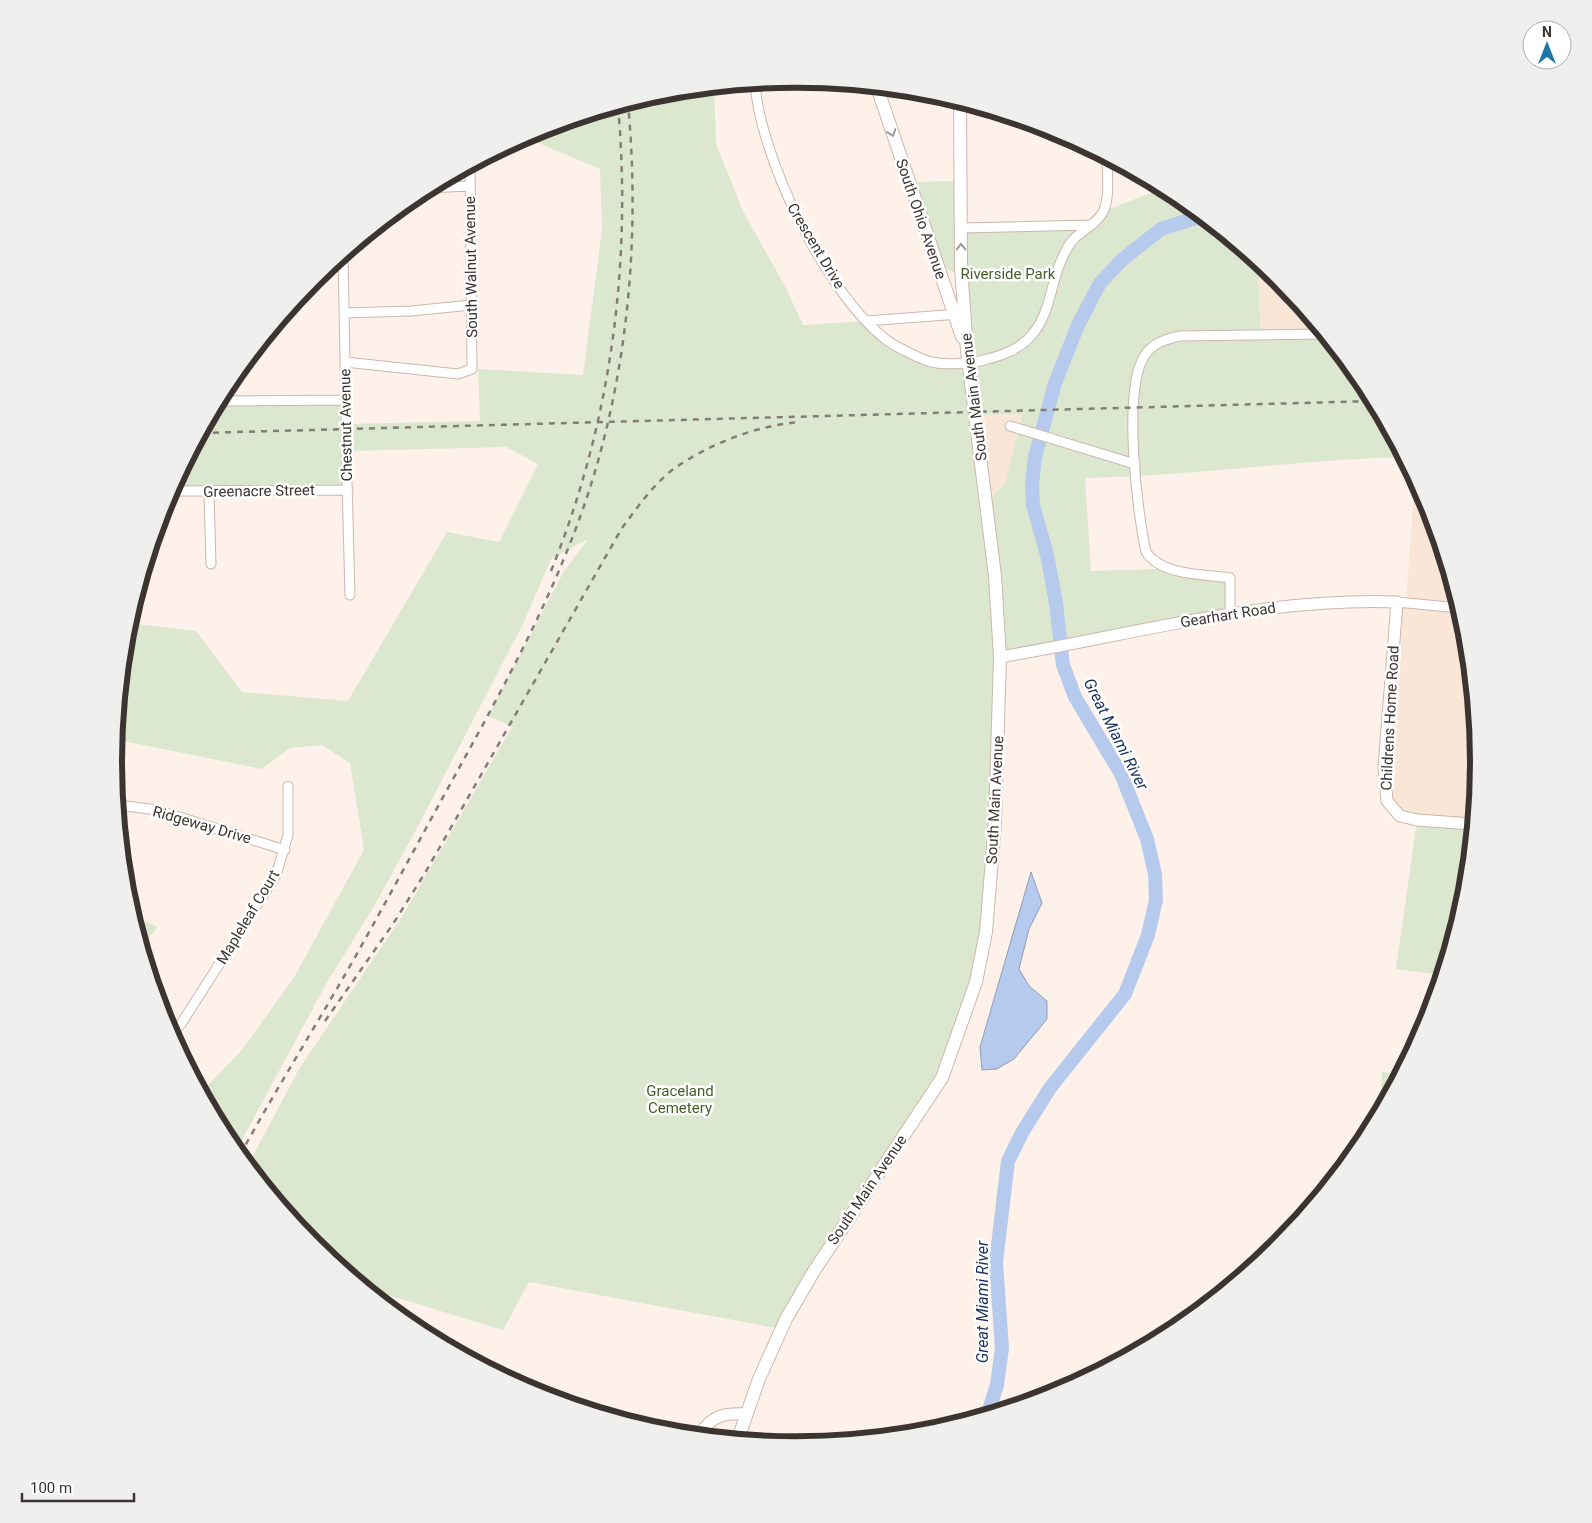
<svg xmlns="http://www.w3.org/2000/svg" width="1592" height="1523" viewBox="0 0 1592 1523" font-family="Roboto,sans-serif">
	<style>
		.commercial { fill: #f9e6d6 }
		.green { fill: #dbe8cf; fill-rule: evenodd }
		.water { fill: #b6caee; stroke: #919db5 }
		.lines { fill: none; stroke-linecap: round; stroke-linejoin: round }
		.river { stroke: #b6caee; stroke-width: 14 }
		.minor-casing { stroke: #cbb7ac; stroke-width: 11 }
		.tertiary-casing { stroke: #cbb7ac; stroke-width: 13 }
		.secondary-casing { stroke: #cbb7ac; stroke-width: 14 }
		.minor { stroke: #fff; stroke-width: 9 }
		.tertiary { stroke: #fff; stroke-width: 11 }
		.secondary { stroke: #fff; stroke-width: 12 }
		.rail { stroke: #867c77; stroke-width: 2.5; stroke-dasharray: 6 6; stroke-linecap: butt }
		.minor-bridge-casing { stroke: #cbb7ac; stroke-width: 11; stroke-linecap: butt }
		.minor-bridge { stroke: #fff; stroke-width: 9 }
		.oneway { stroke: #9e9a98 }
		.labels { text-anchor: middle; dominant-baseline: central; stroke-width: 5; stroke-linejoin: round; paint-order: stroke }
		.street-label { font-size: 15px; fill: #3c3430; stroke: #fff }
		.park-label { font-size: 15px; fill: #465e28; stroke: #fff }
		.water-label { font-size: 16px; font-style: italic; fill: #19305d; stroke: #fff }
		.rim { fill: none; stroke: #3c3430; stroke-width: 6 }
	</style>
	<rect width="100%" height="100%" fill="#fef1ea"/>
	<path class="commercial" d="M1257 261 1279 279 1324 334 1261 335Z
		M1023 414 1005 484 986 501 976 415Z
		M1415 477 1427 500 1466 629 1479 762 1473 824 1400 816 1384 790 1397 602H1406Z"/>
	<path class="green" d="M714 87 716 144 743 211 786 288 803 325 866 321 884 339 930 362 969 363 955 272 950 271 944 266 935 238 923 223 909 182 961 181V227L1092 225 1104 211 1164 188 1176 194 1257 261 1261 334H1324L1364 382 1404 457C1297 460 1192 476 1085 478L1091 571 1156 569 1222 580 1229 583 1230 615 1000 657 986 932 942 1078 781 1329 529 1282 503 1330 368 1289 313 1244 248 1165 299 1069 403 915 512 727 488 716 564 571 588 539 551 559 523 624 417 828 373 908 326 984 236 1151 228 1141 202 1091 241 1051 293 979 364 850 350 763 322 745 290 748 262 769 123 741 126 628 128 623 196 631 242 692 348 701 447 532 499 542 538 464 506 447 347 451 348 490 170 491 218 401 345 400 346 424 480 421 478 369 583 375 602 230 600 169 536 142 535 131 663 92ZM1023 414 1005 484 987 501 976 415Z
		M1417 820 1473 824 1466 895 1441 975 1396 969Z
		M133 916 158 927 142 945Z
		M1382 1072 1399 1074 1380 1111Z"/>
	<path class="water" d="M1031 872 1042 903 1029 929 1019 969 1029 986 1047 1001V1019L1014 1059 997 1069 982 1070 980 1047Z"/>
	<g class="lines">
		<path class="river" d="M988 1413 997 1385 1002 1348 996 1262 1008 1161 1023 1131 1050 1088 1125 994 1148 935 1156 900 1155 874 1147 839 1121 774 1075 697 1063 665 1056 603 1047 555 1033 505 1032 484 1035 457 1055 383 1078 325 1100 283 1123 259 1161 229 1202 216"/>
		<g class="minor-casing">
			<path id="minor" d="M755 83C760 157 825 291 884 338 892 345 920 359 931 362 945 365 965 364 980 361 1001 356 1021 350 1035 331 1050 311 1051 284 1061 261 1064 254 1067 247 1072 241 1081 230 1098 224 1104 210 1110 195 1107 173 1107 157
				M427 188 470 186
				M961 228 1092 225
				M343 254 346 413
				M344 313 411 311 471 305
				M866 321 959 314
				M345 362 458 374 472 369 470 165
				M218 401 345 400
				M1010 426 1135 464
				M346 444 350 595
				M170 491 348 490
				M209 492 211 564
				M1397 602 1459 608
				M1230 615V578C1204 574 1162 576 1146 552 1137 511 1122 389 1145 355 1153 343 1166 339 1180 336L1324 334
				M118 805 157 810 285 850
				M171 1033 181 1024 276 875 288 835V786"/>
		</g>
		<g class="tertiary-casing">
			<path id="tertiary" d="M1000 657C1131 635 1263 597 1397 602L1384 767 1387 801 1400 816 1417 820 1473 824
				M699 1435C712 1415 724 1413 746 1414"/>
		</g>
		<g class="secondary-casing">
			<path id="secondary" d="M877 87 962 337
				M738 1439 759 1379 786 1319 814 1271 942 1078 976 982 986 932 995 823 1000 657 995 576 967 351 961 267 960 101"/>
		</g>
		<use href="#minor" class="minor"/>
		<use href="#tertiary" class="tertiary"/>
		<use href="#secondary" class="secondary"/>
		<path class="rail" d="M201 433 1374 401
			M551 571C611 423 632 264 618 106
			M325 1021 393 924 425 873 622 528C637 508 654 483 675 468 711 443 756 426 799 422
			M240 1155C275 1091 314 1029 350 966 387 901 422 835 458 770 507 681 556 591 588 494 629 368 640 234 628 103"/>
		<g class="minor-bridge-casing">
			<path id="minor-bridge" d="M346 413V444"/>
		</g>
		<use href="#minor-bridge" class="minor-bridge"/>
	</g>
	<defs><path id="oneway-chevron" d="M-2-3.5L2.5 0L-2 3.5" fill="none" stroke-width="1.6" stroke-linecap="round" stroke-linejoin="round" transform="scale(1.25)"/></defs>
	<g class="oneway">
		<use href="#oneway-chevron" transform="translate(892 133) rotate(71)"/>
		<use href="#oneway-chevron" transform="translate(961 247) rotate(-91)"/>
	</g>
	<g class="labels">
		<g class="street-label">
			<text transform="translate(921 219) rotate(71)">South Ohio Avenue</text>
			<text transform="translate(816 246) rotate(59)">Crescent Drive</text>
			<text transform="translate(471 267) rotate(-91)">South Walnut Avenue</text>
			<text transform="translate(974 397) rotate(-97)">South Main Avenue</text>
			<text transform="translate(346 425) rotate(-91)">Chestnut Avenue</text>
			<text transform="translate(259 491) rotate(-1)">Greenacre Street</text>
			<text transform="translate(1228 615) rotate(-9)">Gearhart Road</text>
			<text transform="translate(1390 718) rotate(-87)">Childrens Home Road</text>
			<text transform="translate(995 800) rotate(-87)">South Main Avenue</text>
			<text transform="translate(202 825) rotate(16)">Ridgeway Drive</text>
			<text transform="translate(248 917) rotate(-59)">Mapleleaf Court</text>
			<text transform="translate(867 1190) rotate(-56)">South Main Avenue</text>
		</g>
		<g class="park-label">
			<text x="1008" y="274">Riverside Park</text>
			<text x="680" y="1091">Graceland<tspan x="680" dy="17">Cemetery</tspan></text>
		</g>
		<g class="water-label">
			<text transform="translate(1116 734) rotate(63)">Great Miami River</text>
			<text transform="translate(982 1302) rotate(-90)">Great Miami River</text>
		</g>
	</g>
	<path d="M0 0H1592V1523H0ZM122 762a674 674 0 1 1 1348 0a674 674 0 1 1-1348 0Z" fill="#efefee" fill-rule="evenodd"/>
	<path class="rim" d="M122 762a674 674 0 1 1 1348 0a674 674 0 1 1-1348 0Z"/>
	<g transform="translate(1547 45)"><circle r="24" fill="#ffffff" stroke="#b1aeac"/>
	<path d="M0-4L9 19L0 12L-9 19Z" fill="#1d77a6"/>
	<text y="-8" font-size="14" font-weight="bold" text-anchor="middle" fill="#3c3430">N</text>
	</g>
	<path d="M22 1493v8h112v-8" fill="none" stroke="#3c3430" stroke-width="2.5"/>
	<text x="30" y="1493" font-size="15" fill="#3c3430" stroke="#ffffff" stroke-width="4" paint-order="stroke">100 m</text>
</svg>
